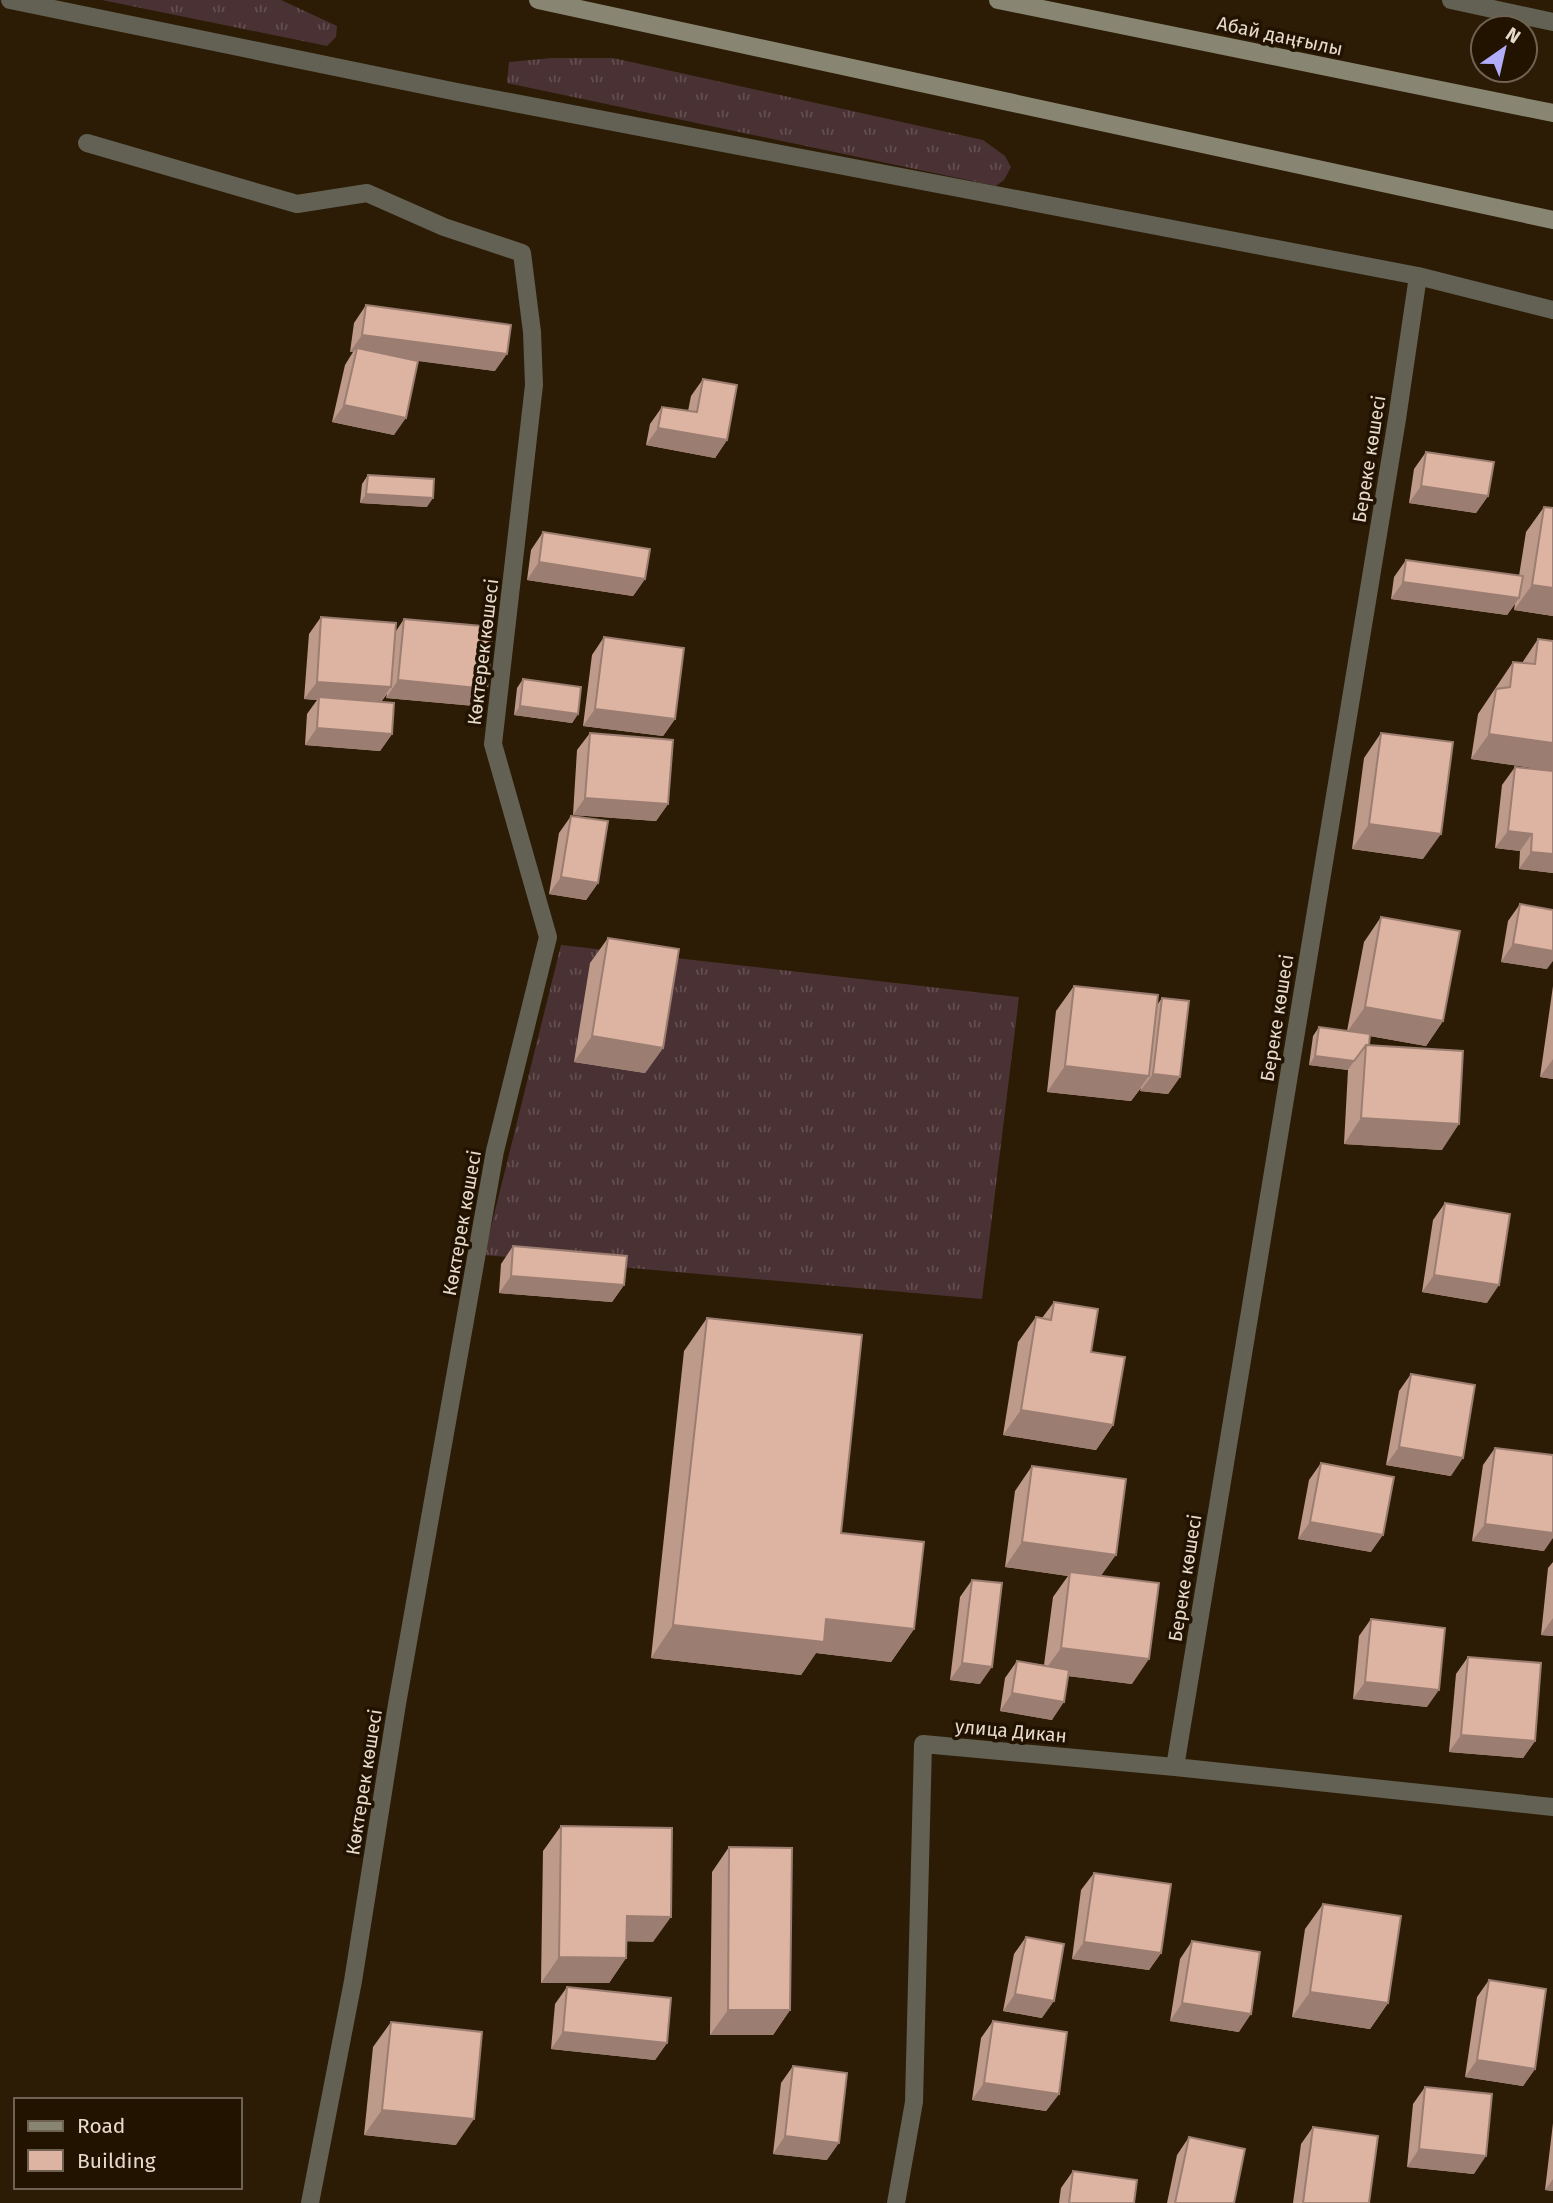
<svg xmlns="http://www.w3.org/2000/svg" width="1553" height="2203" viewBox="0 0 1553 2203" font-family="'Fira Sans',sans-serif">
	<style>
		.grass { fill: url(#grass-tufts) }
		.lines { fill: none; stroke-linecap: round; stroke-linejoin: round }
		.minor { stroke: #626154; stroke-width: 18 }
		.secondary { stroke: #888672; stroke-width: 18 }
		.wall { fill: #be9a8b }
		.shaded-wall { fill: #9b7d71 }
		.building { fill: #ddb3a2; stroke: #9b7d71; stroke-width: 2 }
		.labels { text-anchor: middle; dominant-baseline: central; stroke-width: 7; stroke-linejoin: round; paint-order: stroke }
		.street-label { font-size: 19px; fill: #e6dbce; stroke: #221200 }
	</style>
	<defs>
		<pattern id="grass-tufts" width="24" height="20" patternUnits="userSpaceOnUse" patternTransform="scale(1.75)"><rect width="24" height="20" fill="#4a3234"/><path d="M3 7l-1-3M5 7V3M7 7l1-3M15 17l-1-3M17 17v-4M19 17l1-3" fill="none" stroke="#644f50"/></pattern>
	</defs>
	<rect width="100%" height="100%" fill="#2c1c05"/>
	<path class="grass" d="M102 0H281L337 26 336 37 327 46Z
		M552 58H613L983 140 1005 156 1011 167 1004 180 996 186 507 83 509 62Z
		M561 945 1019 997 982 1299 484 1255Z"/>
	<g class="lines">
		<path class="minor" d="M10 0 457 92 1418 276 1553 310
			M1451 0 1553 22
			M87 143 297 204 367 193 444 227 522 253 532 332 534 385 493 744 548 937 495 1151 397 1704 353 1981 310 2203
			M1175 1767 1397 419 1418 276
			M896 2203 914 2102 923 1744 1175 1767 1553 1807"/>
		<path class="secondary" d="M538 0 1553 220
			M998 0 1553 113"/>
	</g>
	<path class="wall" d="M366 305 495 371 412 360 394 435 332 422 345 365 353 352H350L354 323Z
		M703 379 727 440 715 458 646 445 650 424 662 407 688 411 691 396Z
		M1426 452 1488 496 1476 513 1409 503 1414 469Z
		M368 475 427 507 360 503 362 484Z
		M1544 507 1553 616 1514 610 1515 604 1507 615 1391 599 1394 577 1406 560 1519 576 1526 532Z
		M543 532 645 579 633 596 527 580 531 550Z
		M321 617 396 631 404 619 487 689 475 706 386 698 387 694 381 702 392 734 380 751 305 745 307 714 317 700 304 699 309 634Z
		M604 637 675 719 663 736 583 726 592 655Z
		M1538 639 1553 641V873L1519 869 1520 851 1495 848 1502 785 1515 767 1553 771 1471 759 1478 714 1513 662 1522 663Z
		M523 679 578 714 572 723 514 715 517 688Z
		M590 733 668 804 656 821 573 815 577 750Z
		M1381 733 1423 859 1352 849 1364 758Z
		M571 816 598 883 586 900 549 894 559 833Z
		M1520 904 1547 969 1501 962 1508 921Z
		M1381 917 1443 1021 1426 1046 1370 1036 1369 1045 1442 1150 1344 1144 1348 1070 1309 1065 1313 1036 1319 1027 1347 1031 1364 942Z
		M608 938 663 1048 645 1073 574 1062 590 963Z
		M1074 986 1157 1005 1162 998 1180 1077 1168 1094 1140 1091 1141 1088 1131 1101 1047 1092 1056 1011Z
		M1553 986V1079L1540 1077Z
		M1445 1203 1487 1303 1422 1292 1433 1220Z
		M513 1246 624 1285 612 1302 499 1293 501 1264Z
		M1054 1302 1091 1352 1113 1425 1096 1450 1003 1435 1018 1342 1036 1317 1042 1318Z
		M707 1318 841 1533 914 1629 891 1662 816 1653 801 1675 651 1658 684 1351Z
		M1411 1374 1451 1476 1386 1465 1399 1391Z
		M1495 1448 1544 1551 1472 1541 1483 1465Z
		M1321 1463 1371 1552 1298 1539 1309 1480Z
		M1032 1466 1101 1576 1132 1684 1068 1676 1052 1720 1000 1711 1005 1678 1017 1661 1044 1665 1053 1597 1068 1576 1005 1567 1015 1491Z
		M1553 1562V1636L1541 1635 1548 1568Z
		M972 1580 980 1684 950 1680 960 1597Z
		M1371 1619 1427 1707 1353 1699 1359 1636Z
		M1468 1657 1535 1741 1523 1758 1449 1752 1456 1674Z
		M561 1826 653 1942 626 1941V1958L609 1983H541L543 1851Z
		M729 1847 790 2010 773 2035H710L712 1872Z
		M1094 1873 1161 1953 1149 1970 1072 1959 1081 1890Z
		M1323 1904 1388 2003 1370 2029 1292 2017 1305 1929Z
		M1026 1937 1042 2018 1003 2011 1014 1954Z
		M1192 1941 1239 2032 1170 2021 1180 1959Z
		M1489 1980 1535 2069 1523 2086 1465 2077 1477 1997Z
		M567 1987 667 2043 655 2060 551 2049 555 2004Z
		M993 2021 1059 2094 1046 2111 972 2100 981 2038Z
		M391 2022 456 2145 364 2135 373 2047Z
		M793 2066 827 2160 773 2154 781 2083Z
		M1425 2087 1474 2174 1407 2167 1413 2104Z
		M1553 2123V2191L1545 2190Z
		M1313 2127 1369 2203H1293L1301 2144Z
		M1189 2137 1234 2203H1167L1177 2155Z
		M1073 2171 1134 2203H1059L1061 2188Z"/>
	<path class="shaded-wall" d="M362 335 507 354 495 371 356 353 357 348 353 352H350Z
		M344 405 406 418 394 435 332 422Z
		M658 428 727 440 715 458 646 445Z
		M1421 486 1488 496 1476 513 1409 503Z
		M366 494 433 498 427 507 360 503Z
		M539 562 645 579 633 596 527 580Z
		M1403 582 1519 598 1507 615 1391 599Z
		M1532 585 1553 588V616L1514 610Z
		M398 680 487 689 475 706 386 698Z
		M317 682 391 687 379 704 319 697 317 700 304 699Z
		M520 706 578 714 572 723 514 715Z
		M595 709 675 719 663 736 583 726Z
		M317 728 392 734 380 751 305 745Z
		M1489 734 1553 743V771L1471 759Z
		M585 798 668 804 656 821 573 815Z
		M1369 824 1441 834 1423 859 1352 849Z
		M1508 831 1532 834 1520 851 1495 848Z
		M1531 852 1553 854V873L1519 869Z
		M561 877 598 883 586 900 549 894Z
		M1513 944 1553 951V961L1547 969 1501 962Z
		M1365 1007 1443 1021 1426 1046 1347 1032Z
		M592 1036 663 1048 645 1073 574 1062Z
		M1315 1056 1354 1061 1348 1070 1309 1065Z
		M1553 1059V1079L1540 1077Z
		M1065 1066 1149 1076 1131 1101 1047 1092Z
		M1153 1074 1180 1077 1168 1094 1140 1091Z
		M1361 1118 1459 1124 1442 1150 1344 1144Z
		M1434 1275 1499 1285 1487 1303 1422 1292Z
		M511 1276 624 1285 612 1302 499 1293Z
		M1021 1410 1113 1425 1096 1450 1003 1435Z
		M1399 1447 1463 1458 1451 1476 1386 1465Z
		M1310 1522 1383 1535 1371 1552 1298 1539Z
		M1485 1524 1553 1533V1538L1544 1551 1472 1541Z
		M1022 1542 1116 1555 1098 1580 1070 1572 1068 1576 1005 1567Z
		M1553 1618V1636L1541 1635Z
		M826 1619 914 1629 891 1662 816 1653 801 1675 651 1658 673 1625Z
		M1061 1648 1149 1659 1132 1684 1043 1673Z
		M962 1663 992 1667 980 1684 950 1680Z
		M1365 1682 1439 1690 1427 1707 1353 1699Z
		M1012 1693 1064 1702 1052 1720 1000 1711Z
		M1461 1735 1535 1741 1523 1758 1449 1752Z
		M627 1916 671 1917 653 1942 609 1941Z
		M1084 1942 1161 1953 1149 1970 1072 1959Z
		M559 1957 626 1958 609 1983H541Z
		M1310 1992 1388 2003 1370 2029 1292 2017Z
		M1015 1994 1054 2001 1042 2018 1003 2011Z
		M1182 2003 1251 2014 1239 2032 1170 2021Z
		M728 2010H790L773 2035H710Z
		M563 2032 667 2043 655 2060 551 2049Z
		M1477 2060 1535 2069 1523 2086 1465 2077Z
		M984 2083 1059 2094 1046 2111 972 2100Z
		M382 2110 474 2119 456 2145 364 2135Z
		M785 2136 839 2143 827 2160 773 2154Z
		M1419 2149 1486 2156 1474 2174 1407 2167Z
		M1553 2179V2191L1545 2190Z"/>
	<path class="building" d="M366 305 511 325 507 354 362 335Z
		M357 348 418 361 406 418 344 405Z
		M703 379 737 385 727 440 658 428 662 407 697 412Z
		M1426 452 1494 462 1488 496 1421 486Z
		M368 475 434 479 433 498 366 494Z
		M1544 507 1553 508V588L1532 585Z
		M543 532 650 549 645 579 539 562Z
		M1406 560 1523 576 1519 598 1403 582Z
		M321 617 396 623 391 687 317 682Z
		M404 619 493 627 487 689 398 680Z
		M604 637 684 648 675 719 595 709Z
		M1538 639 1553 641V743L1489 734 1496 689 1510 687 1513 662 1535 664Z
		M523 679 581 687 578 714 520 706Z
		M319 697 394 703 392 734 317 728Z
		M590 733 673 740 668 804 585 798Z
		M1381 733 1453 742 1441 834 1369 824Z
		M1515 767 1553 771V854L1531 852 1532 834 1508 831Z
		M571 816 608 821 598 883 561 877Z
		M1520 904 1553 910V951L1513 944Z
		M1381 917 1460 931 1443 1021 1365 1007Z
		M608 938 679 949 663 1048 592 1036Z
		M1074 986 1158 995 1149 1076 1065 1066Z
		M1162 998 1189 1001 1180 1077 1153 1074Z
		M1319 1027 1370 1034 1369 1045H1366L1354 1061 1315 1056Z
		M1366 1045 1463 1051 1459 1124 1361 1118Z
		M1445 1203 1510 1214 1499 1285 1434 1275Z
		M513 1246 627 1256 624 1285 511 1276Z
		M1054 1302 1098 1309 1091 1352 1125 1357 1113 1425 1021 1410 1036 1317 1051 1320Z
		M707 1318 862 1335 841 1533 924 1542 914 1629 826 1619 824 1642 673 1625Z
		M1411 1374 1475 1385 1463 1458 1399 1447Z
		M1495 1448 1553 1455V1533L1485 1524Z
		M1321 1463 1394 1477 1383 1535 1310 1522Z
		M1032 1466 1126 1479 1116 1555 1022 1542Z
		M1070 1572 1159 1583 1149 1659 1061 1648Z
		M972 1580 1002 1583 992 1667 962 1663Z
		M1371 1619 1445 1628 1439 1690 1365 1682Z
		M1468 1657 1541 1663 1535 1741 1461 1735Z
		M1017 1661 1069 1670 1064 1702 1012 1693Z
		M561 1826 672 1828 671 1917 627 1916 626 1958 559 1957Z
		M729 1847 792 1848 790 2010H728Z
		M1094 1873 1171 1884 1161 1953 1084 1942Z
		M1323 1904 1401 1916 1388 2003 1310 1992Z
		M1026 1937 1064 1944 1054 2001 1015 1994Z
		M1192 1941 1260 1952 1251 2014 1182 2003Z
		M1489 1980 1546 1989 1535 2069 1477 2060Z
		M567 1987 671 1998 667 2043 563 2032Z
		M993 2021 1067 2032 1059 2094 984 2083Z
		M391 2022 482 2032 474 2119 382 2110Z
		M793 2066 847 2073 839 2143 785 2136Z
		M1425 2087 1492 2094 1486 2156 1419 2149Z
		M1313 2127 1378 2136 1369 2203H1303Z
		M1189 2137 1245 2149 1234 2203H1175Z
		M1073 2171 1137 2180 1134 2203H1069Z"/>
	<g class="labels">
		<g class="street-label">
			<text transform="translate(1280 36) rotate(12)">Абай даңғылы</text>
			<text transform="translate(1369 459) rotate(-81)">Береке көшесі</text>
			<text transform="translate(483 652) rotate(-83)">Көктерек көшесі</text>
			<text transform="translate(1277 1018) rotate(-81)">Береке көшесі</text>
			<text transform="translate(462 1223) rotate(-80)">Көктерек көшесі</text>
			<text transform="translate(1185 1578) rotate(-81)">Береке көшесі</text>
			<text transform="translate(1011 1731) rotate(5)">улица Дикан</text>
			<text transform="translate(364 1782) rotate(-81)">Көктерек көшесі</text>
		</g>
	</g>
	<rect x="14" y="2098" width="228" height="91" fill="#221200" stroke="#706252" stroke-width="2"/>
	<rect x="28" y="2121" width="35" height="10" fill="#888672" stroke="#706252" stroke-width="2"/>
	<text x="77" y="2133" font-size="21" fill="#e6dbce">Road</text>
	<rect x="28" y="2150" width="35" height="21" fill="#ddb3a2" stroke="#706252" stroke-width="2"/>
	<text x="77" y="2168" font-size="21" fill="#e6dbce">Building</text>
	<g transform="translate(1504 49) rotate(34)"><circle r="33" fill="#221200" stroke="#706252" stroke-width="2"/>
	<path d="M0-5L12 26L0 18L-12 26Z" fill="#b1adfa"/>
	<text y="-10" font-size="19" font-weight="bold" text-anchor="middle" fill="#e6dbce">N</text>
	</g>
</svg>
